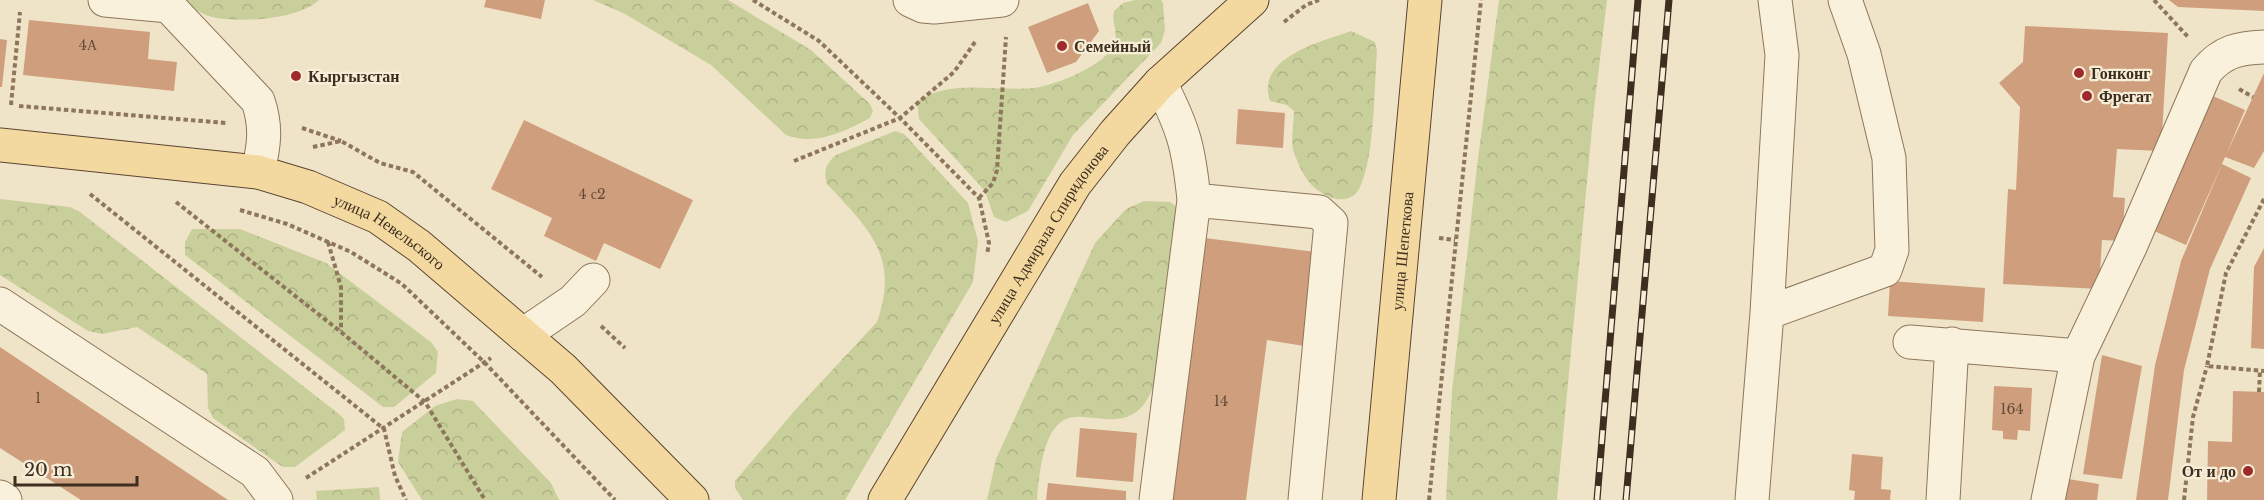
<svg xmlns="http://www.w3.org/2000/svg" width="2264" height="500" viewBox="0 0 2264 500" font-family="'Libre Baskerville',serif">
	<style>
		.forest { fill: url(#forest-crowns) }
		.building { fill: #cf9f7d }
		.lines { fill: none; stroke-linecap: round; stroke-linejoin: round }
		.minor-casing { stroke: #8d765c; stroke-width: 35 }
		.major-casing { stroke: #5b4430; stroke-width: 35 }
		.path { stroke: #8d765c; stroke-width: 4; stroke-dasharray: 4.5 3; stroke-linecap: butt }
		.minor { stroke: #faf1dc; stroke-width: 33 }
		.major { stroke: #f3d9a0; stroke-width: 33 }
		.rail-casing { stroke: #3d2e20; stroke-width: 7 }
		.rail { stroke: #f7eed8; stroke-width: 4.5; stroke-dasharray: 14; stroke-linecap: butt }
		.poi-dot { fill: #9e2a2b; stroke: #f7eed8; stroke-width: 2 }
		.labels { text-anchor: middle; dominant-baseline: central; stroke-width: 4.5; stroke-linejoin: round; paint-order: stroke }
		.number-label { font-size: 14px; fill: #624a37 }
		.poi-label { font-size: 16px; font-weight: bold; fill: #3d2e20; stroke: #f7eed8; text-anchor: start }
		.street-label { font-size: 16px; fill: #3d2e20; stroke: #f7eed8 }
	</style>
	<defs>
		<pattern id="forest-crowns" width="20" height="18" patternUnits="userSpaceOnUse" patternTransform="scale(1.5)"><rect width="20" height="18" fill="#c9cf9b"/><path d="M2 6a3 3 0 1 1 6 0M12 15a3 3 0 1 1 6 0" fill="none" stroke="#aeb285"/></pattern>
	</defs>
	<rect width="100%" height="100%" fill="#f0e4c8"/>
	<path class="forest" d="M184 0H319C298 20 239 23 212 17 203 15 191 7 184 0Z
		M593 0H728L811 50 870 104 873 111 870 118C844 132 815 146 786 135L711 65 625 14Z
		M1135 0H1161L1163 3 1165 30 1161 43 1073 135 1028 211 1006 222 994 217 985 191 919 119 917 102C948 78 997 92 1034 88 1056 85 1108 65 1115 42 1118 32 1111 21 1114 11L1123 3Z
		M1499 0H1607L1593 118 1557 500H1446L1452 391 1477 166Z
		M1351 31 1375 42 1377 52C1374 87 1375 159 1359 189 1347 209 1320 196 1309 182 1302 173 1298 163 1294 153 1290 141 1294 124 1294 111L1287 105 1270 101C1255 57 1321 42 1351 31Z
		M895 131 904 134 968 203 978 241 973 282 845 500H743L735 488V481L796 409 877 322C900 257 869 229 827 184 823 170 826 164 836 155Z
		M0 199 70 207 80 212 339 414 344 419 345 430 295 467H283L274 461 213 418 208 408 207 374 137 327 102 334 88 331 0 275Z
		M1144 201 1170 202 1178 208C1173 248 1168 287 1163 327 1160 350 1160 378 1148 398 1126 437 1085 408 1064 420 1042 432 1039 478 1037 500H987L996 459 1095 243 1126 209Z
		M192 229H240L326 263 431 342 438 352 436 373 394 407H383L185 255V242Z
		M457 399 473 401 551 483 559 500H422L398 462 402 432 435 406Z
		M379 487 380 500H317L316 491Z"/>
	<path class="building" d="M486 0H545L541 19 484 7Z
		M2169 0H2264V11L2178 7Z
		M1088 3 1099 31 1076 62 1047 73 1028 27Z
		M29 20 150 32 148 59 177 62 174 91 23 75Z
		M2025 26 2168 33 2161 151 2117 149 2113 197 2125 198 2122 241 2102 240 2099 289 2003 284 2008 189 2016 190 2020 107 1999 83 2023 62Z
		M0 39 7 40 2 87H0Z
		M2264 73V151L2254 168 2225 157 2186 245 2154 231 2213 96 2245 110 2226 155Z
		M1238 109 1285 113 1283 148 1236 144Z
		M524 120 693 200 660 269 604 243 596 261 544 236 552 218 491 189Z
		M2222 164 2251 178 2210 269 2184 370 2168 500H2136L2155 365 2181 261Z
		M1205 238 1316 252 1304 346 1267 340 1246 500H1171Z
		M2264 248V349L2251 348 2254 267Z
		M1890 281 1985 288 1983 322 1888 316Z
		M0 347 228 500H81L0 448Z
		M2102 355 2142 366 2122 479 2083 474Z
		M1994 386 2032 388 2030 431 2018 430 2017 440 2003 439V431L1992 430Z
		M2233 391 2264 392V500H2207L2208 441 2232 442Z
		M1080 428 1137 433 1133 482 1076 477Z
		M1852 454 1883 457 1881 489 1891 490 1890 500H1854L1855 491 1849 490Z
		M2062 478 2099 484 2097 500H2059Z
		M1048 483 1126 491V500H1046Z"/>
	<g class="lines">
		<g class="minor-casing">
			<path id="minor" d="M105 0 169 6
				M163 0 258 101C267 127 264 146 258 172
				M910 0 923 6 934 7 1002 0
				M1194 200 1319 212 1331 223 1305 500
				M0 304 255 472 276 500
				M1767 313 1885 270 1892 250 1889 158 1864 54 1845 0
				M523 335 573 301 593 280
				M1910 342 2078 356
				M0 497 5 500
				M1156 500 1194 200C1189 149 1184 129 1160 83
				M1752 500 1767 313 1782 55 1775 0
				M1943 500 1952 344
				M2048 500 2078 356 2130 247 2206 71C2223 51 2239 48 2264 47"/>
		</g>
		<g class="major-casing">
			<g id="major">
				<path id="s1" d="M0 145 258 172 308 187 378 217 419 246 563 369 692 500"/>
				<path id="s2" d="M885 500 1075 184 1115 133 1160 83 1252 0"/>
				<path id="s3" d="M1379 500 1425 0"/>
			</g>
		</g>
		<path class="path" d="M753 0 819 41 900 118 979 198 989 243 987 255
			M2154 0 2188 37
			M1284 22 1306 5 1319 0
			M2239 89 2253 97
			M11 105 20 12
			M19 106 226 123
			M302 128 341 141
			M313 147 341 141 380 163 413 172 542 277
			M794 161 900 118 954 72 975 42
			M90 194 384 429 395 476 406 500
			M979 198 993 183 997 170 1006 37
			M2264 199 2226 273 2207 366 2264 371
			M176 202 341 332 425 402 485 500
			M240 210 287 224 351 252 402 284 485 363 615 500
			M1439 238 1455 240
			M328 242 341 287V331
			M601 326 625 348
			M2259 392 2260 370
			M306 478 491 358
			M1429 500 1481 0
			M2184 500 2193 417 2207 366"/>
		<use href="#minor" class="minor"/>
		<use href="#major" class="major"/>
		<g class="rail-casing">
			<path id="rail" d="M1597 500 1638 0
				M1626 500 1669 0"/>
		</g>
		<use href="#rail" class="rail"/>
	</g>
	<g class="poi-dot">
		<circle cx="1062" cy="46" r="6"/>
		<circle cx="2079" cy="73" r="6"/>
		<circle cx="296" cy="76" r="6"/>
		<circle cx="2087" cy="96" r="6"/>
		<circle cx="2248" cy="471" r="6"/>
	</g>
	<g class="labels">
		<g class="number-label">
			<text x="88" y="45">4А</text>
			<text x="592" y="194">4 с2</text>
			<text x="38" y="398">1</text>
			<text x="1221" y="401">14</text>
			<text x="2012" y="409">164</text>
		</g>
		<g class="poi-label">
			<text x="1074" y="46">Семейный</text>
			<text x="2091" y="73">Гонконг</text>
			<text x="308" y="76">Кыргызстан</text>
			<text x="2099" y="96">Фрегат</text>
			<text x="2236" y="471" text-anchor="end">От и до</text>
		</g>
		<g class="street-label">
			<text stroke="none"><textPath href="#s1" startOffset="405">улица Невельского</textPath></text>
			<text stroke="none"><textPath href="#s2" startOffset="312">улица Адмирала Спиридонова</textPath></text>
			<text stroke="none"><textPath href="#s3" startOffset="250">улица Шепеткова</textPath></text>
		</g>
	</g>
	<path d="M15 476v9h122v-9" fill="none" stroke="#3d2e20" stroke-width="3"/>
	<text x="24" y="476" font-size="18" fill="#3d2e20" stroke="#f7eed8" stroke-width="4.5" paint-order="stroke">20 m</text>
</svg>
